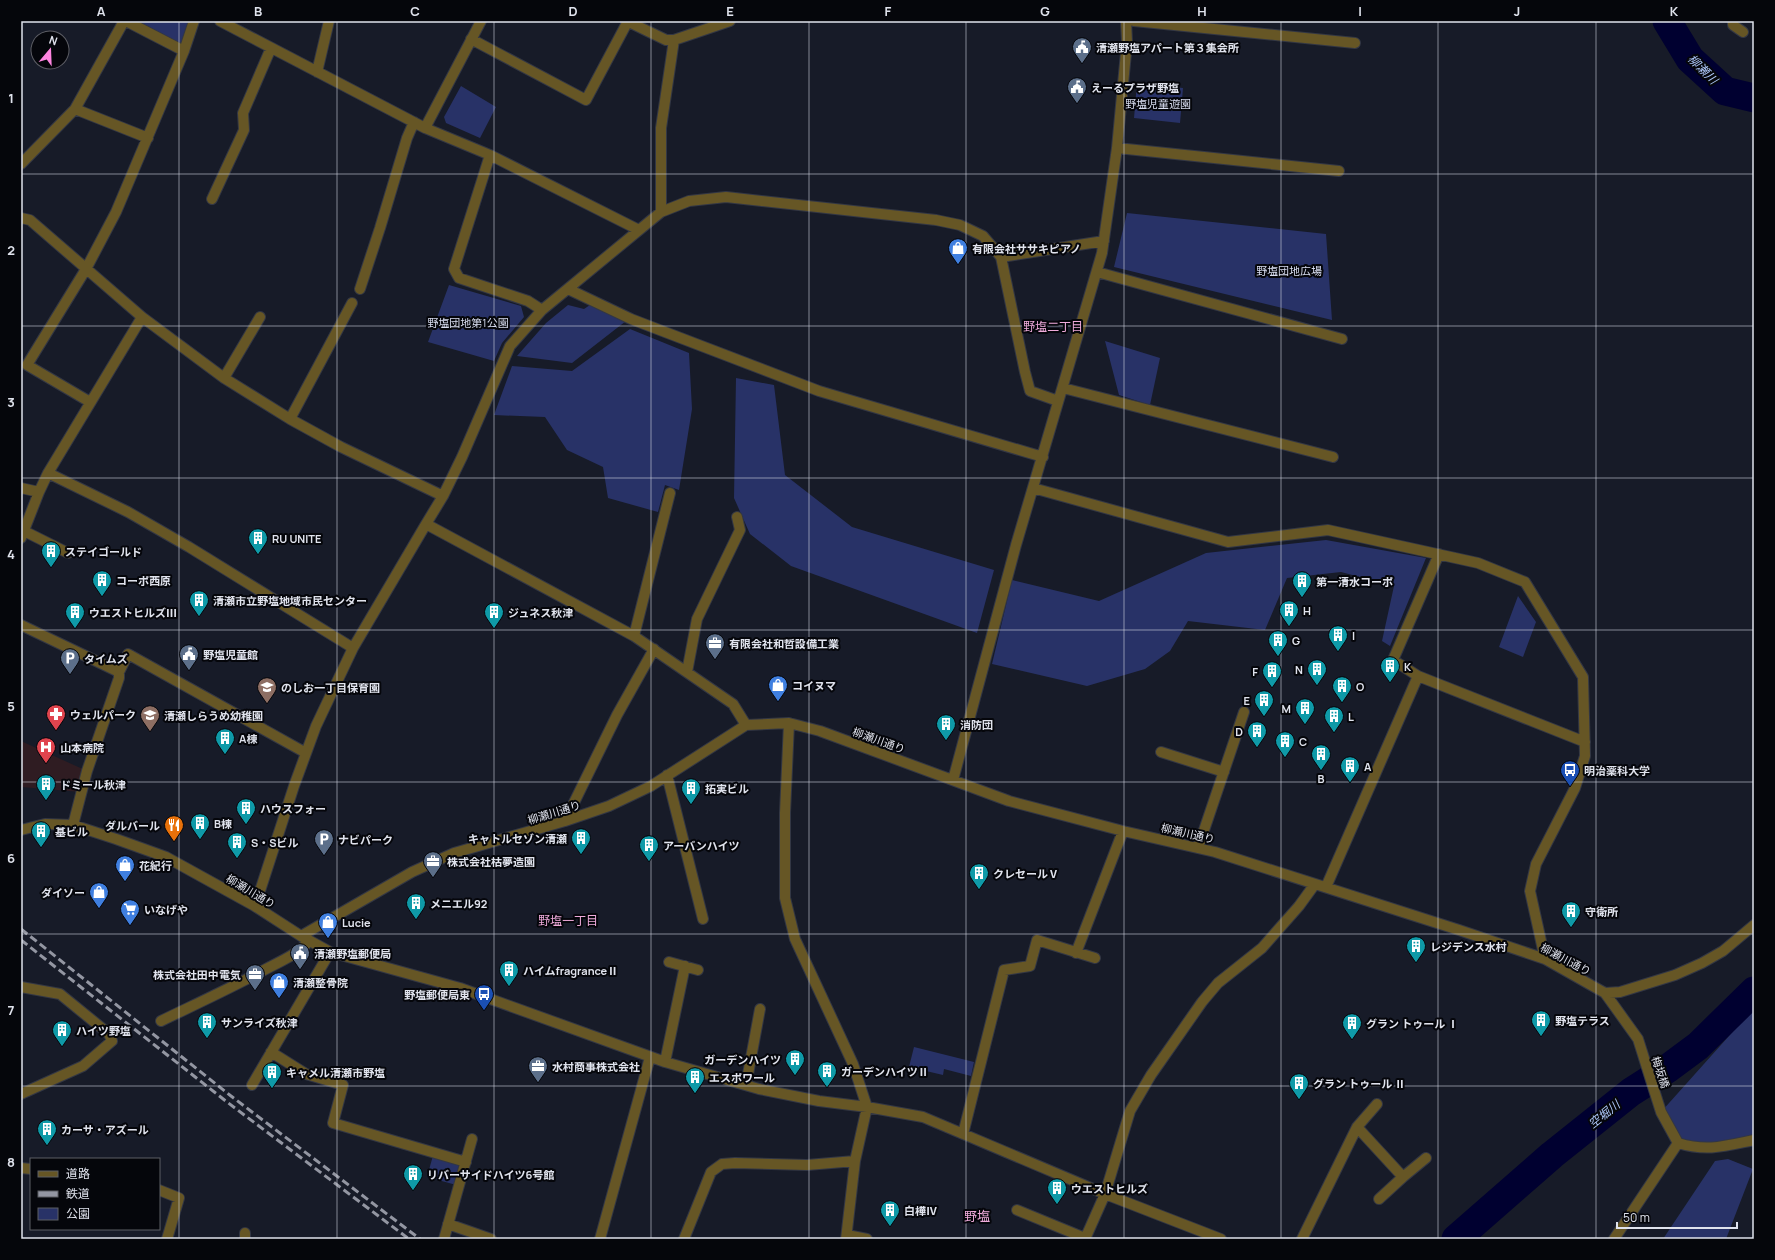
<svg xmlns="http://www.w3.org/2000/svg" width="1775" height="1260" viewBox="0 0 1775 1260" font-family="Manrope,'Noto Sans JP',sans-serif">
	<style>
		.medical { fill: #2f1c22 }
		.green { fill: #283267 }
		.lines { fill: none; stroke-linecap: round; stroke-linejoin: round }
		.river { stroke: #000030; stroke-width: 29 }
		.minor-casing { stroke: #333744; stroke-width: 12 }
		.minor { stroke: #665625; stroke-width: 10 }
		.rail { stroke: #9396a2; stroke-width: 3; stroke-dasharray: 8 4; stroke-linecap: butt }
		.grid { fill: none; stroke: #e0e3ed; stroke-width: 1; stroke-opacity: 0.55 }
		.labels { text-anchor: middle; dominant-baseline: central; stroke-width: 4; stroke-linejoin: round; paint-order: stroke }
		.poi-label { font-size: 11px; font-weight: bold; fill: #e0e3ed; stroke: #05060b; text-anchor: start }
		.park-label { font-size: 11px; fill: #d9def1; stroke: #05060b }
		.street-label { font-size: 11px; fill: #e0e3ed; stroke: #05060b }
		.water-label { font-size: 12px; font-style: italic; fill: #aec8fa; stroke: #05060b }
		.neighbourhood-label { font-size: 12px; fill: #efabdb; stroke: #05060b }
		.quarter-label { font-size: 13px; fill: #efabdb; stroke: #05060b }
		.neatline { fill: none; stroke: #e0e3ed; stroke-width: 1.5 }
		.grid-label { font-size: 13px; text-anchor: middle; font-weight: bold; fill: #e0e3ed }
	</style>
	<rect width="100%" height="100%" fill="#171b28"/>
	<path class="medical" d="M21 741 87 771 81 792 21 787Z"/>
	<path class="green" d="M126 21H194L184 51Z
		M1137 83 1183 88 1180 123 1134 118Z
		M461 86 496 107 480 138 446 123 444 117Z
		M1127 213 1326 234 1332 320 1114 267Z
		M449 285 521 306 524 317 502 343 494 361 428 342Z
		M568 305 584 309 590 305 626 321 572 363 517 356 546 323Z
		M630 329 689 353 692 409 679 490 665 485 658 512 608 498 603 467 567 450 545 417 494 415 512 366 572 371Z
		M1105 341 1160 358 1150 405 1119 395Z
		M736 378 774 385 785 475 852 527 994 570 977 633 791 566 750 534 734 498Z
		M1326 540 1426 558 1390 646 1382 641 1394 586 1341 572 1287 578 1265 630 1188 621 1170 651 1145 669 1087 686 992 664 1012 580 1099 601 1206 553Z
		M1518 596 1536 622 1523 657 1499 647Z
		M1754 1008V1140L1719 1148 1678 1143 1661 1112Z
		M914 1047 974 1062 971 1076 944 1069 943 1075 909 1067Z
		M434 1152 466 1162 460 1186 427 1177Z
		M1728 1159 1753 1169 1726 1239H1663L1715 1161Z"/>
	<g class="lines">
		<path class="river" d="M1667 21 1690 59 1725 91 1754 98
			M1456 1239 1552 1155 1631 1092 1667 1069 1698 1046 1754 991"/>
		<g class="minor-casing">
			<path id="minor" d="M126 21 184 51
				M220 21 425 128 490 155 639 230
				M627 21 666 40H674L730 21
				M1134 21 1355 43
				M1733 21V25L1743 32
				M471 39 586 100 628 21
				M317 72 329 21
				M75 109 148 138
				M425 128 481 21
				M1117 148 1339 171
				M490 155 454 269 459 278 528 301 542 310
				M21 164 75 109 124 21
				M212 199 244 130 243 113 271 48
				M661 212V128L674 40
				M21 218 30 220 142 317 224 378 290 419 341 447 443 496 426 524 634 636 733 704 746 725
				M1001 257 1104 241
				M1097 272 1342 339
				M360 289 380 228 407 138 414 122
				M568 289 631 319 819 391 1043 457
				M224 378 260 317
				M1063 388 1333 457
				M90 402 27 365 86 269 116 212 184 51 194 21
				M290 419 352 303
				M48 473 128 512 189 547 353 648
				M21 488 39 492
				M1033 488 1228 542 1328 530 1478 563 1525 582 1583 677 1585 756 1575 788 1536 864 1530 891 1545 959
				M443 496 462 457 510 346 542 310 661 212 689 201 726 197 936 220 960 225 983 236 1001 257 1025 372 1030 391 1058 401
				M24 531 68 553
				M21 538 39 492 48 473 142 317
				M21 625 119 672 128 654 306 753
				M634 636 670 493
				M687 672 697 619 740 530 737 517
				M1418 676 1585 742
				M789 723 785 813V898L795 939 853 1064 867 1107 855 1161 846 1239
				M1161 752 1224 772
				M667 775 703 919
				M953 780 1016 545 1102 253 1117 148 1127 42 1126 21
				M565 821 617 715 654 649
				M73 825 87 771 119 678V672
				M21 830 45 824 73 825 116 839 166 857 253 905 301 936 412 872 454 853 565 821 609 806 651 786 746 725 789 723 820 731 1009 801 1123 831 1215 852 1459 930 1545 959 1605 993 1620 992 1675 975 1702 963 1723 951 1754 925
				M1198 848 1244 712
				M1326 887 1418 676 1393 660 1439 554
				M253 905 258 897 294 786 316 726 353 648 426 524
				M301 936 330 952 460 988 665 1062 759 1089 819 1101 867 1107 923 1117 1105 1194 1085 1239
				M1076 953 1123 831
				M669 962 698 970
				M21 987 60 994 109 1034 112 1041 83 1066 21 1094
				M1605 993 1638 1039 1661 1112 1678 1143C1707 1152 1725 1146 1754 1140
				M161 1021C196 1004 231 988 266 969 281 961 298 954 309 941
				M271 1052 306 1074 343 1085 333 1123 466 1162
				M665 1062 685 966
				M252 1085 330 952
				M746 1085 760 1009
				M1357 1127 1403 1177 1426 1158
				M963 1134 1004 970 1030 966 1037 940 1095 958
				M21 1168 31 1169
				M159 1190 179 1198 167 1239
				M1379 1199 1403 1177
				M1017 1210 1085 1238
				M448 1224 491 1239
				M847 1235 867 1239
				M245 1239V1233
				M444 1239 472 1139
				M600 1239 650 1057
				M684 1239 711 1172 722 1164 735 1163 807 1165 855 1161
				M1221 1239 1105 1194 1130 1111 1151 1075 1202 1002 1218 983 1262 948 1299 906 1315 884
				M1302 1239 1357 1127 1377 1104
				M1614 1239 1678 1143"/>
		</g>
		<use href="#minor" class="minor"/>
		<path class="rail" d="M21 929 231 1096 420 1239
			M21 940 227 1102 409 1239"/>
	</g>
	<path class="grid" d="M179 21V1239M337 21V1239M494 21V1239M651 21V1239M809 21V1239M966 21V1239M1124 21V1239M1281 21V1239M1438 21V1239M1596 21V1239M21 174H1754M21 326H1754M21 478H1754M21 630H1754M21 782H1754M21 934H1754M21 1086H1754"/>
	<defs>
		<g id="civic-pin" transform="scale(1)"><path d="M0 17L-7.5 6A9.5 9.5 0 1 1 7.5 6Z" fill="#5c6f8a" stroke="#05060b"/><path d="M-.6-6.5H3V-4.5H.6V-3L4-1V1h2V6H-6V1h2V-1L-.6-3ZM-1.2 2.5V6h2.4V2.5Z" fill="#fff"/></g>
		<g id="shop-pin" transform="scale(1)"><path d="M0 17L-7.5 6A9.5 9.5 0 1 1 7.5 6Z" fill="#3f7fe0" stroke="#05060b"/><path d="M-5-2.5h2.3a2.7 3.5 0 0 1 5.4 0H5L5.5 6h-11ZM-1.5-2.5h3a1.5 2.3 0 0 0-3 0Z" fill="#fff"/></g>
		<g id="building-pin" transform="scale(1)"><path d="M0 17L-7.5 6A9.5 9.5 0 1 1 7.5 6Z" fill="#0f9aa8" stroke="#05060b"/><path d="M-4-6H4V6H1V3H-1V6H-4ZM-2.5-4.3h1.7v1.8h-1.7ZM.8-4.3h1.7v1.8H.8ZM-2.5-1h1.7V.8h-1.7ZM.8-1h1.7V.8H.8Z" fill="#fff"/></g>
		<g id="office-pin" transform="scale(1)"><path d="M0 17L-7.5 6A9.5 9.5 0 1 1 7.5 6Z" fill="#5c6f8a" stroke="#05060b"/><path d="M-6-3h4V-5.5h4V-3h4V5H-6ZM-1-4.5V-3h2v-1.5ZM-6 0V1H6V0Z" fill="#fff"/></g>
		<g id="parking-pin" transform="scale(1)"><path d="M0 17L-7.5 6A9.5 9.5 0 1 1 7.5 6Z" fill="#5c6f8a" stroke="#05060b"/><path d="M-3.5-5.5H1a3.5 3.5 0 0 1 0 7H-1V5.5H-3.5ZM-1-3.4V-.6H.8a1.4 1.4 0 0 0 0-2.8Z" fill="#fff"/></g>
		<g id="school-pin" transform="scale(1)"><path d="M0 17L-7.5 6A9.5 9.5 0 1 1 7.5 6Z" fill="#8d6e63" stroke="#05060b"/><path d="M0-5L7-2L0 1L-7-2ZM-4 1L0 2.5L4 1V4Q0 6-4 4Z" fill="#fff"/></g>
		<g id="pharmacy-pin" transform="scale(1)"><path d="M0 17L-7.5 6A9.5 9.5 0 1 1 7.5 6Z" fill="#e0444e" stroke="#05060b"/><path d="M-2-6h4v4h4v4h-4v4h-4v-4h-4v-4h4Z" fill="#fff"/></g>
		<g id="hospital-pin" transform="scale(1)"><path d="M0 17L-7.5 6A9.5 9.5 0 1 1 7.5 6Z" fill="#e0444e" stroke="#05060b"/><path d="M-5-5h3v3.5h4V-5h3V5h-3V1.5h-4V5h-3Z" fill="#fff"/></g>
		<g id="bus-pin" transform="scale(1)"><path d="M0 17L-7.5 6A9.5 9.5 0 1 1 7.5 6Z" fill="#1a4fb4" stroke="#05060b"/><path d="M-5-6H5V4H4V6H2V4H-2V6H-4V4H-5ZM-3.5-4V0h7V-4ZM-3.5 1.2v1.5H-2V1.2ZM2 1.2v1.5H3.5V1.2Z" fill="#fff"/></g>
		<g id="restaurant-pin" transform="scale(1)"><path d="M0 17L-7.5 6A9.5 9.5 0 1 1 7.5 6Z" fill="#e8710a" stroke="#05060b"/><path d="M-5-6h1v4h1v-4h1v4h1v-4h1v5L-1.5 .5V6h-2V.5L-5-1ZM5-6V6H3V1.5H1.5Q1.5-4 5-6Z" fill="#fff"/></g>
		<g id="supermarket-pin" transform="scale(1)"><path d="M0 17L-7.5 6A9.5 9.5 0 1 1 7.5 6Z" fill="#3f7fe0" stroke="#05060b"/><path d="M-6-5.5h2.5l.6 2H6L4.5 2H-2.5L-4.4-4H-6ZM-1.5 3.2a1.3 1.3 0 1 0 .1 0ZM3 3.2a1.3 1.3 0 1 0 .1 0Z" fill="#fff"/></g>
	</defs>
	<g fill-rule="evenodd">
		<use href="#civic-pin" x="1082" y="47"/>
		<use href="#civic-pin" x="1077" y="87"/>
		<use href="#shop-pin" x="958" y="248"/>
		<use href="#building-pin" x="258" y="538"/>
		<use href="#building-pin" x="51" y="551"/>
		<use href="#building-pin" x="102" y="580"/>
		<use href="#building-pin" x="1302" y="581"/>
		<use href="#building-pin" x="199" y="600"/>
		<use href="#building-pin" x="1289" y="610"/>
		<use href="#building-pin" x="75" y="612"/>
		<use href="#building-pin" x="494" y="612"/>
		<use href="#building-pin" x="1338" y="635"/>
		<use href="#building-pin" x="1278" y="640"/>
		<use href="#office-pin" x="715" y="643"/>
		<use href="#civic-pin" x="189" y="654"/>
		<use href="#parking-pin" x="70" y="658"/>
		<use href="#building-pin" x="1390" y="666"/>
		<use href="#building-pin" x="1317" y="669"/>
		<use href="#building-pin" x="1272" y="671"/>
		<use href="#shop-pin" x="778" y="685"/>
		<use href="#building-pin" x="1342" y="686"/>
		<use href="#school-pin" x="267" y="687"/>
		<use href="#building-pin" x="1264" y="700"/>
		<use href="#building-pin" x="1305" y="708"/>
		<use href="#pharmacy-pin" x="56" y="714"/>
		<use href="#school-pin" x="150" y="715"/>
		<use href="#building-pin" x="1334" y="716"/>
		<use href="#building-pin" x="946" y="724"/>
		<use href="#building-pin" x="1257" y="731"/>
		<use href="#building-pin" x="225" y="738"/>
		<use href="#building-pin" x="1285" y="741"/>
		<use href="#hospital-pin" x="46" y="747"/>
		<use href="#building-pin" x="1321" y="754"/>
		<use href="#building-pin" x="1350" y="766"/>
		<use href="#bus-pin" x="1570" y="770"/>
		<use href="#building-pin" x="46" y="784"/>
		<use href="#building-pin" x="691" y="788"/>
		<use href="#building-pin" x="246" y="808"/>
		<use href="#building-pin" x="200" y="823"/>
		<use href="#restaurant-pin" x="174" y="825"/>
		<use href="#building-pin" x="41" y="831"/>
		<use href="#building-pin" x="581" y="838"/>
		<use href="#parking-pin" x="324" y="839"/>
		<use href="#building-pin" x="237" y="842"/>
		<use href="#building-pin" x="649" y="845"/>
		<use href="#office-pin" x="433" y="861"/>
		<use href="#shop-pin" x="125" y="865"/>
		<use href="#building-pin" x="979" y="873"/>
		<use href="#shop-pin" x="99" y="892"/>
		<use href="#building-pin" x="416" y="903"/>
		<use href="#supermarket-pin" x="130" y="909"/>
		<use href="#building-pin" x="1571" y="911"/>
		<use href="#shop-pin" x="328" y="922"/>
		<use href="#building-pin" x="1416" y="946"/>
		<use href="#civic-pin" x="300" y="953"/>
		<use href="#building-pin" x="509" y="970"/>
		<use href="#office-pin" x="255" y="974"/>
		<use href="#shop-pin" x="279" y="982"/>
		<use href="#bus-pin" x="484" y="994"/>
		<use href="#building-pin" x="1541" y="1020"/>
		<use href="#building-pin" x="207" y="1022"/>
		<use href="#building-pin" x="1352" y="1023"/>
		<use href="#building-pin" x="62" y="1030"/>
		<use href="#building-pin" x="795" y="1059"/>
		<use href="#office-pin" x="538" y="1066"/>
		<use href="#building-pin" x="827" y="1071"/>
		<use href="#building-pin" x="272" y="1072"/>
		<use href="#building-pin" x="695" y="1077"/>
		<use href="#building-pin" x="1299" y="1083"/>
		<use href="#building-pin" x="47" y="1129"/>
		<use href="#building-pin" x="413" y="1174"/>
		<use href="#building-pin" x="1057" y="1188"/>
		<use href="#building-pin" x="890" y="1210"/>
	</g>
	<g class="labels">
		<g class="poi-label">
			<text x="1096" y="47">清瀬野塩アパート第３集会所</text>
			<text x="1091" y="87">えーるプラザ野塩</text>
			<text x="972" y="248">有限会社ササキピアノ</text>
			<text x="272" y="538">RU UNITE</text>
			<text x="65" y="551">ステイゴールド</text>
			<text x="116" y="580">コーポ西原</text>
			<text x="1316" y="581">第一清水コーポ</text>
			<text x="213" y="600">清瀬市立野塩地域市民センター</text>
			<text x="1303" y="610">H</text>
			<text x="89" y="612">ウエストヒルズⅢ</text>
			<text x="508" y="612">ジュネス秋津</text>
			<text x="1352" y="635">I</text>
			<text x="1292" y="640">G</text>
			<text x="729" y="643">有限会社和哲設備工業</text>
			<text x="203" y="654">野塩児童館</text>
			<text x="84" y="658">タイムズ</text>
			<text x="1404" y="666">K</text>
			<text x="1303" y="669" text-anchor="end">N</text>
			<text x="1258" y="671" text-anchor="end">F</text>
			<text x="792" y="685">コイヌマ</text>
			<text x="1356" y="686">O</text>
			<text x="281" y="687">のしお一丁目保育園</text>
			<text x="1250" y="700" text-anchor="end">E</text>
			<text x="1291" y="708" text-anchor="end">M</text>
			<text x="70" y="714">ウェルパーク</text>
			<text x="164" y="715">清瀬しらうめ幼稚園</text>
			<text x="1348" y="716">L</text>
			<text x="960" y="724">消防団</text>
			<text x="1243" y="731" text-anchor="end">D</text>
			<text x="239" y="738">A棟</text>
			<text x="1299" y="741">C</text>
			<text x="60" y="747">山本病院</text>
			<text x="1364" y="766">A</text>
			<text x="1584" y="770">明治薬科大学</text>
			<text x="1321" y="778" text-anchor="middle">B</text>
			<text x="60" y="784">ドミール秋津</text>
			<text x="705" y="788">拓実ビル</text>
			<text x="260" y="808">ハウスフォー</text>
			<text x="214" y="823">B棟</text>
			<text x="160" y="825" text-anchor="end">ダルバール</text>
			<text x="55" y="831">基ビル</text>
			<text x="567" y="838" text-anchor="end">キャトルセゾン清瀬</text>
			<text x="338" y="839">ナビパーク</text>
			<text x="251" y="842">S・Sビル</text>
			<text x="663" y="845">アーバンハイツ</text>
			<text x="447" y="861">株式会社枯夢造園</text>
			<text x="139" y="865">花紀行</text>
			<text x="993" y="873">クレセールⅤ</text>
			<text x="85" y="892" text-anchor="end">ダイソー</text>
			<text x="430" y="903">メニエル92</text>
			<text x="144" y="909">いなげや</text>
			<text x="1585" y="911">守衛所</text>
			<text x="342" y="922">Lucie</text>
			<text x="1430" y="946">レジデンス水村</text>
			<text x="314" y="953">清瀬野塩郵便局</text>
			<text x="523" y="970">ハイムfragranceⅡ</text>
			<text x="241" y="974" text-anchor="end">株式会社田中電気</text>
			<text x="293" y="982">清瀬整骨院</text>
			<text x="470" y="994" text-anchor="end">野塩郵便局東</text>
			<text x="1555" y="1020">野塩テラス</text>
			<text x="221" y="1022">サンライズ秋津</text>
			<text x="1366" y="1023">グラン トゥール Ⅰ</text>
			<text x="76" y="1030">ハイツ野塩</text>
			<text x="781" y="1059" text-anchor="end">ガーデンハイツ</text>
			<text x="552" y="1066">水村商事株式会社</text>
			<text x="841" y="1071">ガーデンハイツⅡ</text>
			<text x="286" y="1072">キャメル清瀬市野塩</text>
			<text x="709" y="1077">エスポワール</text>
			<text x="1313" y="1083">グラン トゥール Ⅱ</text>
			<text x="61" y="1129">カーサ・アズール</text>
			<text x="427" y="1174">リバーサイドハイツ6号館</text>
			<text x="1071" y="1188">ウエストヒルズ</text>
			<text x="904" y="1210">白樺Ⅳ</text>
		</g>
		<g class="park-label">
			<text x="1158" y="103">野塩児童遊園</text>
			<text x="1289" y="270">野塩団地広場</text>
			<text x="468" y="322">野塩団地第1公園</text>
		</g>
		<g class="street-label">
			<text transform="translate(879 740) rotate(20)">柳瀬川通り</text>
			<text transform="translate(554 812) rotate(-17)">柳瀬川通り</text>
			<text transform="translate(1188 833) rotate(13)">柳瀬川通り</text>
			<text transform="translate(251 891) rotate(31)">柳瀬川通り</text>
			<text transform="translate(1566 959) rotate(28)">柳瀬川通り</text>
			<text transform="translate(1661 1072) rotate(72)">梅坂橋</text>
		</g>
		<g class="water-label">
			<text transform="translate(1703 69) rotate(45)">柳瀬川</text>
			<text transform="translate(1604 1114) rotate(-39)">空堀川</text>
		</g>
		<g class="neighbourhood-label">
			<text x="1053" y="326">野塩二丁目</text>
			<text x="568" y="920">野塩一丁目</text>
		</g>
		<g class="quarter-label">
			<text x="977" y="1216">野塩</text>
		</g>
	</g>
	<rect width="1775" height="1260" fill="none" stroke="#05060b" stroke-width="44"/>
	<rect x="30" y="1158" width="130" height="72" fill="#05060b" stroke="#5d5e65"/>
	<rect x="38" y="1171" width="20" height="6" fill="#665625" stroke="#5d5e65"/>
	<text x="66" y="1178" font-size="12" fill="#e0e3ed">道路</text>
	<rect x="38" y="1191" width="20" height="6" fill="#9396a2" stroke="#5d5e65"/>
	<text x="66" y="1198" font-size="12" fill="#e0e3ed">鉄道</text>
	<rect x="38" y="1208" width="20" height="12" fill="#283267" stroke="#5d5e65"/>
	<text x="66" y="1218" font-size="12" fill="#e0e3ed">公園</text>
	<g transform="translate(50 50) rotate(19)"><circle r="19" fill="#05060b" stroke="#5d5e65"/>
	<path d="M0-3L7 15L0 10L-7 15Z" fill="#fe85e0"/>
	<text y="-6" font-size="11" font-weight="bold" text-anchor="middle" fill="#e0e3ed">N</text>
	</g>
	<path d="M1617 1222v6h120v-6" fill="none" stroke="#e0e3ed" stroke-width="2"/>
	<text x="1623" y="1222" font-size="12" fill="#e0e3ed" stroke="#05060b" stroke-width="3" paint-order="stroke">50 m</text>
	<rect x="22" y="22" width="1731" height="1216" class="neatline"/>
	<g class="grid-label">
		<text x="101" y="16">A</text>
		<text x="258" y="16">B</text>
		<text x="415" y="16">C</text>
		<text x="573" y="16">D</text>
		<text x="730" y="16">E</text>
		<text x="888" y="16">F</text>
		<text x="1045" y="16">G</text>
		<text x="1202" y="16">H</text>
		<text x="1360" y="16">I</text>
		<text x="1517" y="16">J</text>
		<text x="1674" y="16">K</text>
		<text x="11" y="103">1</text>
		<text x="11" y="255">2</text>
		<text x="11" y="407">3</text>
		<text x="11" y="559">4</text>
		<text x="11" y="711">5</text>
		<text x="11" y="863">6</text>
		<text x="11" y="1015">7</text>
		<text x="11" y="1167">8</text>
	</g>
</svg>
